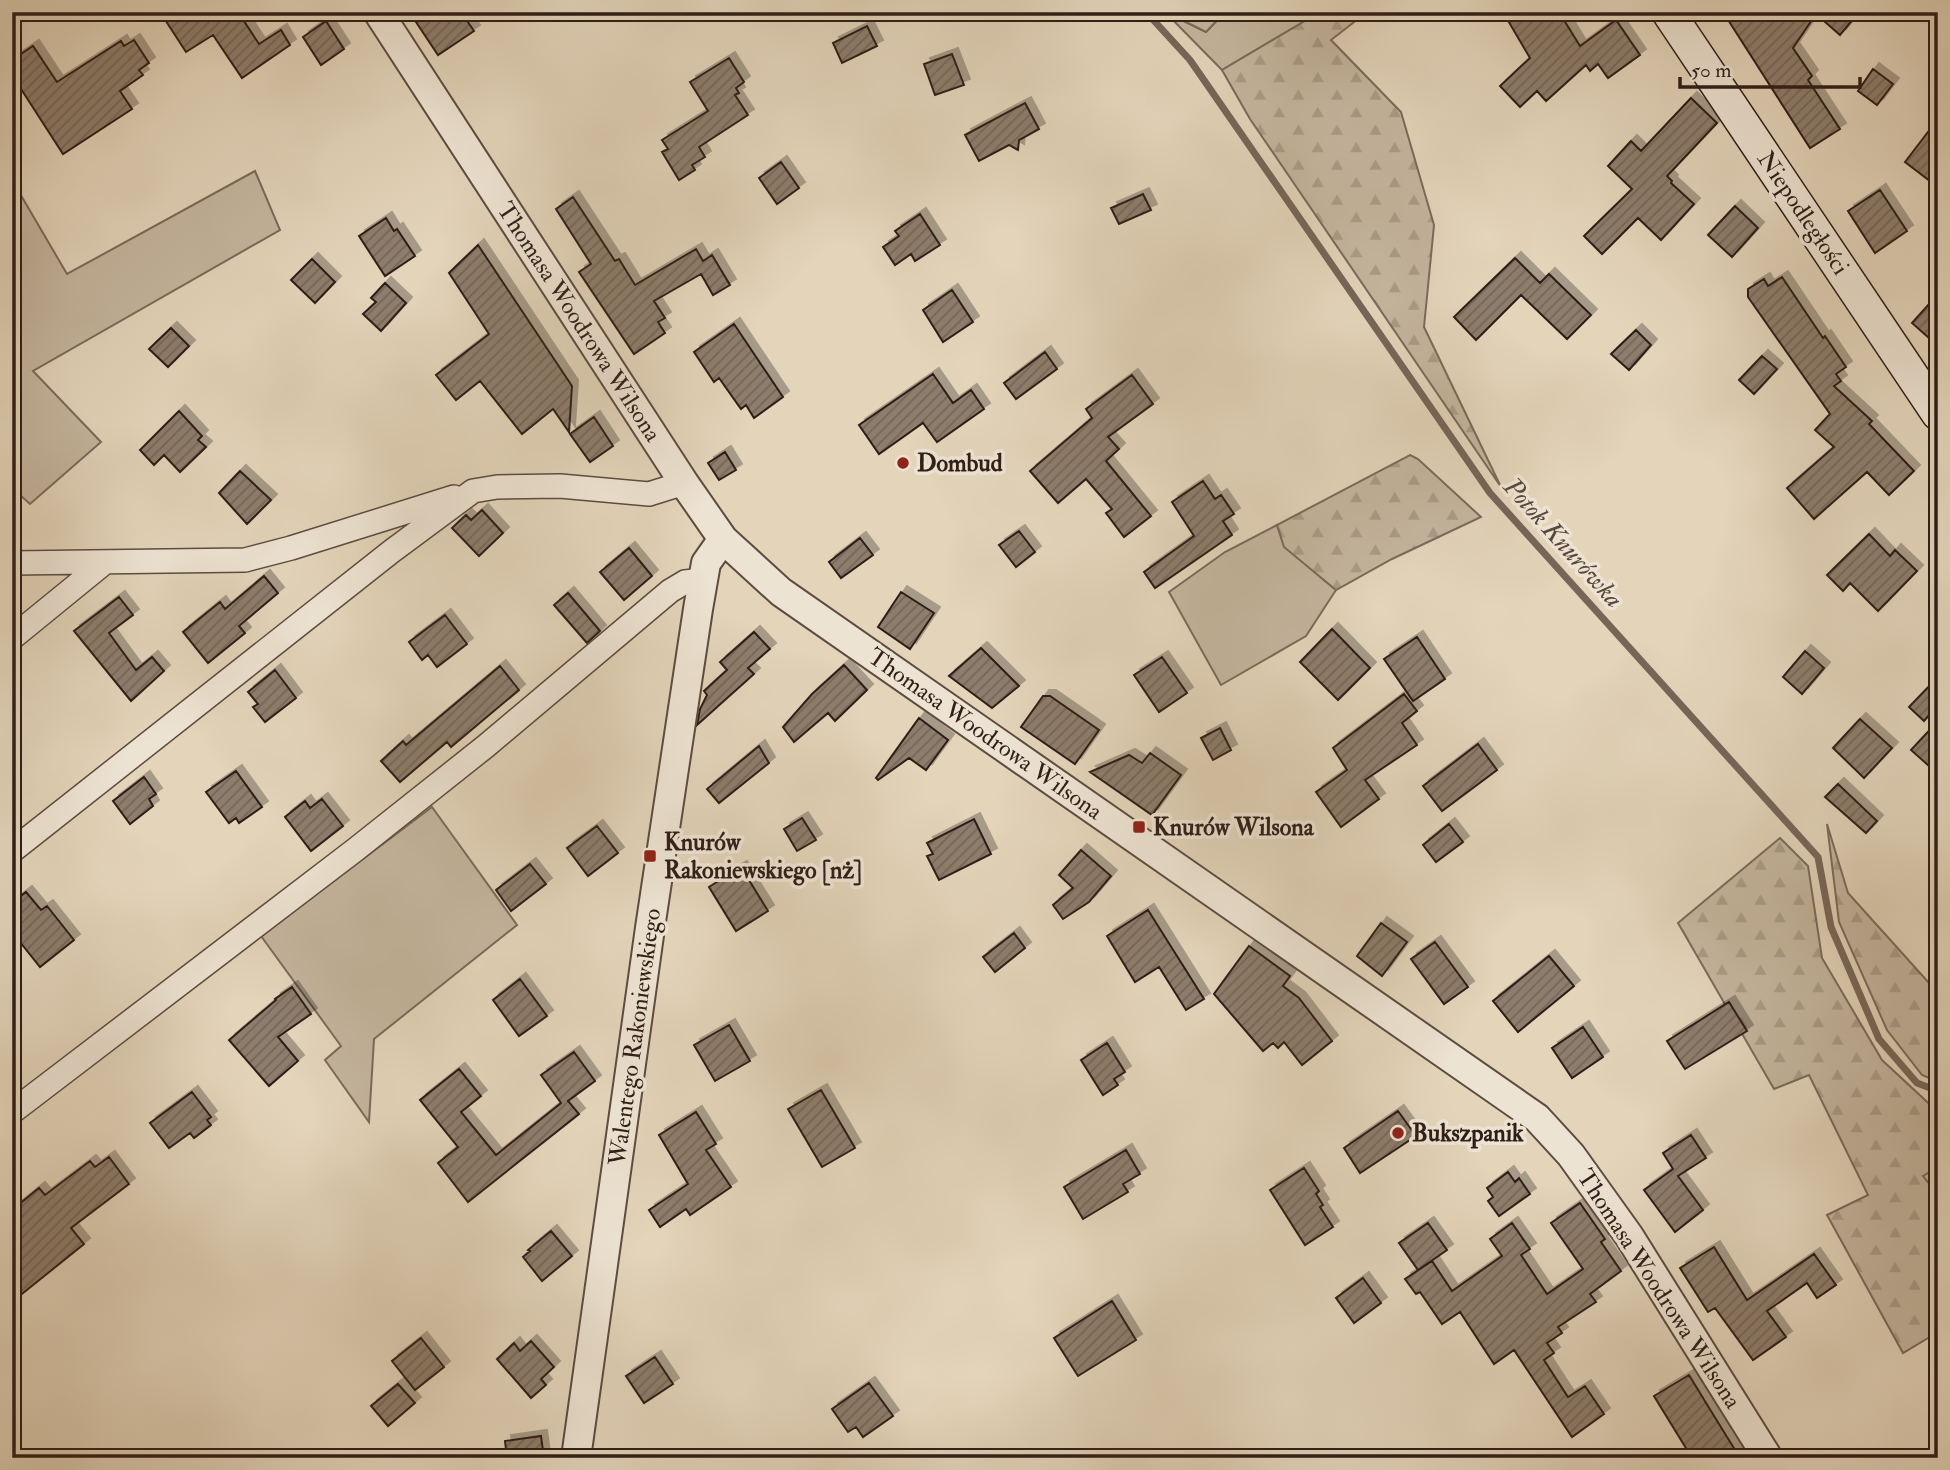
<svg xmlns="http://www.w3.org/2000/svg" width="1950" height="1470" viewBox="0 0 1950 1470" font-family="'IM FELL Double Pica',serif">
	<style>
		.grass { fill: #c4b59e; stroke: #7a6a5b; stroke-width: 2 }
		.forest { fill: url(#forest-firs); stroke: #7a6a5b; stroke-width: 2 }
		.lines { fill: none; stroke-linecap: round; stroke-linejoin: round }
		.stream { stroke: #766658; stroke-width: 7 }
		.building { fill: url(#building-hatch); stroke: #2f1e18; stroke-width: 2; filter: url(#shadow) }
		.minor-casing { stroke: #5c4c40; stroke-width: 26 }
		.tertiary-casing { stroke: #5c4c40; stroke-width: 32 }
		.secondary-casing { stroke: #2f1e18; stroke-width: 35 }
		.minor { stroke: #ede3d2; stroke-width: 23 }
		.tertiary { stroke: #ede3d2; stroke-width: 28 }
		.secondary { stroke: #ede3d2; stroke-width: 32 }
		.poi-dot { fill: #8f2418; stroke: #ede3d2; stroke-width: 2.5 }
		.labels { text-anchor: middle; dominant-baseline: central; stroke-width: 7; stroke-linejoin: round; paint-order: stroke }
		.street-label { font-size: 24px; fill: #2f1e18; stroke: #ede3d2 }
		.poi-label { font-size: 24px; font-weight: bold; fill: #2f1e18; stroke: #ede3d2; text-anchor: start }
		.water-label { font-size: 26px; font-style: italic; fill: #59483d; stroke: #ede3d2 }
	</style>
	<defs>
		<pattern id="forest-firs" width="22" height="20" patternUnits="userSpaceOnUse" patternTransform="scale(1.75)"><rect width="22" height="20" fill="#c4b59e"/><path d="M5 1l3.5 6h-7zM16 11l3.5 6h-7z" fill="#a99b87"/></pattern>
		<pattern id="building-hatch" width="6" height="6" patternUnits="userSpaceOnUse" patternTransform="scale(1.75)"><rect width="6" height="6" fill="#8d7d6c"/><path d="M-1 1l2-2M0 6l6-6M5 7l2-2" fill="none" stroke="#746658"/></pattern>
		<filter id="shadow"><feDropShadow dx="6" dy="-6" stdDeviation="0" flood-color="#0004"/></filter>
	</defs>
	<rect width="100%" height="100%" fill="#e3d4ba"/>
	<filter id="stains"><feTurbulence type="fractalNoise" baseFrequency=".00286" numOctaves="4"/><feColorMatrix values="0 0 0 0 .2 0 0 0 0 .09 0 0 0 0 .02 0 0 0 .5 -.17"/></filter>
	<radialGradient id="worn" r=".72"><stop offset=".6" stop-color="#630" stop-opacity="0"/><stop offset="1" stop-color="#630" stop-opacity=".3"/></radialGradient>
	<path class="grass" d="M1165 12 1206 32 1225 12H1320L1222 70Z
		M255 171 280 230 33 371 101 442 30 504 12 488V180L67 274Z
		M1277 525 1285 547 1336 590 1306 636 1221 685 1169 592 1225 552Z
		M432 807 517 925 374 1039 369 1122 325 1060 341 1046 261 936Z
		M1938 1167V1195L1922 1176Z"/>
	<path class="forest" d="M1166 12H1225L1206 32Z
		M1320 12H1367L1331 40 1401 112 1434 225 1424 327 1501 487 1250 119 1222 70Z
		M1410 455 1418 459 1481 517 1392 559 1336 590 1284 547 1277 525Z
		M1827 824 1848 893 1938 993V1082L1922 1075 1887 1030 1839 922Z
		M1780 838 1808 866 1822 958 1882 1060 1938 1112V1167L1923 1176 1938 1195V1332L1903 1353 1827 1215 1868 1195 1809 1075 1774 1089 1678 923Z"/>
	<g class="lines">
		<path class="stream" d="M1146 12 1190 60 1490 493 1818 857 1831 927 1879 1039 1917 1083 1938 1091"/>
	</g>
	<path class="building" d="M160 12H238L259 44 281 30 290 45 242 78 213 35 186 52Z
		M431 12H461L474 31 438 55 416 22Z
		M1503 12H1559L1580 46 1616 20 1640 55 1608 78 1598 64 1590 71 1586 65 1546 101 1537 91 1520 107 1500 86 1530 58Z
		M1723 12H1859L1840 35 1816 14 1793 48 1812 76 1808 80 1840 129 1810 148Z
		M326 21 344 49 321 65 303 37Z
		M867 26 877 46 842 63 833 43Z
		M134 40 149 63 139 70 143 75 120 91 132 109 63 154 12 75V60L33 46 57 82 121 41 124 46Z
		M952 54 964 85 935 95 924 64Z
		M729 58 744 82 736 88 739 93 735 95 748 115 699 147 705 157 692 165 695 170 679 180 662 152 668 149 662 140 708 111 690 82Z
		M1873 69 1893 84 1877 105 1858 91Z
		M1691 98 1717 123 1667 176 1672 181 1671 183 1694 204 1661 240 1638 218 1602 254 1584 236 1632 189 1608 166 1631 141 1641 151Z
		M1025 103 1039 129 1019 140 1018 150 1009 145 979 161 965 135Z
		M1938 119V171L1930 181 1905 162Z
		M781 162 799 188 777 204 759 178Z
		M1880 190 1907 231 1875 253 1848 211Z
		M1143 194 1151 210 1119 224 1111 208Z
		M573 197 615 261 619 259 635 285 696 249 703 261 712 255 730 285 713 295 701 274 654 301 665 318 658 322 665 333 634 354 579 272 591 264 556 209Z
		M1735 206 1758 228 1732 257 1708 235Z
		M920 214 940 245 915 261 911 254 895 265 883 247 899 236 895 231Z
		M386 218 394 231 397 229 415 256 385 276 359 236Z
		M478 245 572 386 569 432 553 409 522 434 480 381 456 400 436 375 489 334 449 273Z
		M1515 258 1540 283 1549 274 1591 315 1567 339 1521 295 1476 340 1454 317Z
		M312 259 335 282 315 303 291 280Z
		M1782 277 1823 338 1825 336 1846 367 1836 374 1841 381 1834 386 1872 421 1869 424 1914 471 1889 495 1867 472 1814 519 1787 488 1834 447 1815 430 1830 414 1748 297V289L1764 279 1768 286Z
		M385 283 406 303 381 331 363 314 376 302 371 298Z
		M952 290 973 322 943 342 923 310Z
		M1938 294V346L1912 323Z
		M734 324 783 397 754 418 746 405 741 409 719 378 714 382 694 352Z
		M171 328 189 346 168 367 149 349Z
		M1636 330 1651 345 1629 370 1611 354Z
		M1045 352 1057 369 1016 399 1004 383Z
		M1762 356 1777 369 1754 394 1739 380Z
		M933 374 953 403 971 390 984 409 937 442 923 423 879 454 859 425Z
		M1132 375 1153 404 1108 437 1119 449 1106 461 1151 516 1124 537 1106 513 1112 509 1086 479 1058 503 1030 471 1092 418 1086 409Z
		M179 411 202 436 198 440 206 447 180 472 164 455 154 465 140 450Z
		M594 417 613 446 590 462 570 434Z
		M725 452 736 470 719 480 708 463Z
		M240 471 271 500 247 524 219 493Z
		M1203 481 1215 499 1221 495 1234 514 1223 521 1232 535 1155 588 1144 572 1194 536 1172 502Z
		M482 510 503 533 479 556 452 528 466 515 471 520Z
		M1019 531 1035 552 1016 567 999 545Z
		M1869 534 1890 556 1895 550 1917 571 1878 611 1850 583 1843 591 1827 575Z
		M860 538 873 555 841 578 829 562Z
		M629 548 652 576 624 600 600 572Z
		M264 576 278 593 239 626 245 633 208 663 183 632 220 602 225 609Z
		M901 592 934 613 910 649 878 627Z
		M568 593 600 631 587 643 554 605Z
		M119 597 133 615 109 633 136 670 152 657 164 671 131 701 74 631Z
		M445 615 467 644 437 667 428 655 422 660 409 642Z
		M1332 629 1370 668 1338 700 1300 662Z
		M754 632 770 649 748 668 754 674 697 725 700 709 707 695 704 691 727 670 720 662Z
		M1417 637 1445 679 1413 701 1384 659Z
		M981 648 1019 686 992 708 949 676Z
		M1805 651 1824 668 1802 694 1783 677Z
		M1162 657 1187 693 1159 712 1134 675Z
		M844 665 867 690 835 721 828 713 794 742 783 727 812 694Z
		M500 666 519 690 451 747 447 742 400 782 381 761 403 741 406 745Z
		M275 670 296 698 265 722 253 707 258 704 248 692Z
		M1938 677V705L1924 721 1909 707Z
		M1404 694 1417 711 1402 723 1417 745 1365 780 1379 799 1341 827 1316 792 1347 770 1333 748Z
		M1043 696H1050L1099 730 1075 764 1021 727Z
		M919 718 948 740 926 770 909 758 878 780 876 778Z
		M1860 719 1892 748 1864 778 1833 748Z
		M1938 721V774L1911 750Z
		M1220 728 1231 750 1213 760 1201 738Z
		M1478 744 1497 770 1442 811 1423 786Z
		M759 746 769 763 719 803 707 789Z
		M1150 753 1181 775 1152 815 1090 772 1129 755 1142 763Z
		M236 771 262 807 239 823 236 818 229 823 206 792Z
		M144 777 156 794 149 799 153 806 130 824 113 801Z
		M1838 784 1877 821 1866 833 1825 797Z
		M322 799 343 826 311 851 285 817 305 801 310 808Z
		M802 818 816 840 797 851 784 829Z
		M974 819 991 854 939 880 927 856 933 854 927 843Z
		M1449 824 1463 842 1436 862 1423 845Z
		M597 826 618 853 588 876 567 848Z
		M1081 850 1111 876 1089 902 1063 919 1053 905 1073 888 1059 875Z
		M530 864 546 884 511 911 496 890Z
		M741 867 768 911 736 931 709 887Z
		M26 892 41 910 47 906 74 940 40 967 12 932V903Z
		M1148 910 1204 999 1186 1010 1159 967 1135 982 1107 936Z
		M1381 923 1407 942 1382 976 1357 956Z
		M1014 933 1025 948 995 972 983 957Z
		M1435 942 1468 987 1444 1004 1411 959Z
		M1249 946 1290 976 1283 986 1299 998 1332 1041 1302 1065 1284 1042 1278 1048 1273 1043 1263 1051 1214 994Z
		M1549 956 1574 986 1518 1032 1493 1001Z
		M520 979 547 1016 519 1036 493 1000Z
		M292 987 311 1014 278 1037 298 1061 269 1086 229 1040 276 1000 275 999Z
		M1729 1002 1747 1031 1685 1069 1667 1041Z
		M729 1025 750 1061 715 1081 694 1045Z
		M1583 1027 1603 1057 1572 1078 1552 1048Z
		M1107 1043 1125 1072 1114 1079 1118 1085 1103 1095 1081 1060Z
		M574 1052 595 1081 568 1101 579 1114 468 1202 438 1163 458 1147 420 1100 459 1069 481 1096 461 1112 496 1155 561 1103 541 1075Z
		M821 1090 855 1148 822 1167 788 1109Z
		M192 1092 211 1117 207 1120 211 1125 194 1138 190 1133 169 1148 150 1123Z
		M1398 1111 1416 1136 1360 1173 1344 1148Z
		M696 1112 716 1144 706 1150 731 1187 690 1215 686 1209 660 1227 649 1210 688 1184 659 1135Z
		M1691 1135 1706 1158 1678 1176 1703 1210 1675 1232 1644 1190 1673 1169 1663 1153Z
		M1126 1150 1140 1174 1123 1184 1128 1192 1083 1219 1064 1187Z
		M109 1157 129 1184 71 1228 84 1244 12 1302V1210L39 1188 45 1195 90 1161 95 1167Z
		M1304 1168 1319 1191 1316 1194 1323 1205 1320 1207 1333 1227 1305 1245 1270 1190Z
		M1508 1172 1515 1182 1519 1178 1530 1194 1499 1216 1488 1201 1493 1197 1487 1188Z
		M1580 1203 1605 1239 1601 1242 1621 1271 1590 1294 1596 1302 1558 1327 1562 1333 1547 1343 1554 1353 1544 1360 1568 1397 1585 1386 1604 1414 1572 1437 1514 1350 1494 1364 1460 1312 1442 1324 1420 1292 1416 1294 1405 1279 1432 1261 1452 1291 1502 1256 1490 1239 1512 1223 1530 1249 1521 1255 1547 1294 1583 1269 1551 1223Z
		M1428 1223 1447 1250 1418 1270 1399 1243Z
		M551 1231 572 1256 542 1281 523 1257 530 1251 528 1250Z
		M1714 1247 1747 1300 1814 1254 1836 1285 1817 1298 1807 1283 1767 1311 1786 1337 1753 1360 1715 1308 1708 1312 1680 1268Z
		M1363 1278 1381 1303 1354 1323 1336 1298Z
		M1112 1301 1136 1340 1078 1376 1054 1338Z
		M421 1338 444 1367 415 1390 392 1361Z
		M531 1341 554 1367 541 1379 546 1385 531 1398 497 1359 514 1343 520 1351Z
		M655 1357 673 1384 644 1403 626 1376Z
		M1689 1375 1711 1411 1740 1458H1692L1654 1396Z
		M869 1383 893 1416 863 1437 856 1427 848 1432 832 1409Z
		M398 1384 415 1403 388 1426 371 1406Z
		M541 1436 544 1458H507L505 1441Z"/>
	<g class="lines">
		<g class="minor-casing">
			<path id="minor" d="M12 563 245 560 291 548 454 497
				M12 638 104 563
				M12 851 392 551 473 491 497 487 560 486 649 494 684 483
				M12 1112 355 850 486 746 670 591 685 582 703 580"/>
		</g>
		<g class="tertiary-casing">
			<path id="tertiary" d="M378 12 684 483 723 539 781 592 1537 1118 1571 1155 1629 1236 1768 1458
				M576 1458 650 928 698 609 706 563 723 539"/>
		</g>
		<g class="secondary-casing">
			<path id="secondary" d="M1668 12 1938 414"/>
		</g>
		<use href="#minor" class="minor"/>
		<use href="#tertiary" class="tertiary"/>
		<use href="#secondary" class="secondary"/>
	</g>
	<g class="poi-dot">
		<circle cx="903" cy="463" r="7"/>
		<rect x="1132" y="820" width="14" height="14" rx="3.5"/>
		<rect x="643" y="849" width="14" height="14" rx="3.5"/>
		<circle cx="1398" cy="1133" r="7"/>
	</g>
	<g class="labels">
		<g class="street-label">
			<text transform="translate(1803 213) rotate(56)">Niepodległości</text>
			<text transform="translate(579 322) rotate(57)">Thomasa Woodrowa Wilsona</text>
			<text transform="translate(985 734) rotate(35)">Thomasa Woodrowa Wilsona</text>
			<text transform="translate(635 1037) rotate(-82)">Walentego Rakoniewskiego</text>
			<text transform="translate(1659 1289) rotate(57)">Thomasa Woodrowa Wilsona</text>
		</g>
		<g class="poi-label">
			<text x="917" y="463">Dombud</text>
			<text x="1153" y="827">Knurów Wilsona</text>
			<text x="664" y="842">Knurów<tspan x="664" dy="28">Rakoniewskiego [nż]</tspan></text>
			<text x="1412" y="1133">Bukszpanik</text>
		</g>
		<g class="water-label">
			<text transform="translate(1563 543) rotate(48)">Potok Knurówka</text>
		</g>
	</g>
	<rect width="1950" height="1470" fill="none" stroke="#e3d4ba" stroke-width="42"/>
	<rect x="14" y="14" width="1922" height="1442" fill="none" stroke="#2f1e18" stroke-width="3.5"/>
	<rect x="21" y="21" width="1908" height="1428" fill="none" stroke="#2f1e18" stroke-width="2"/>
	<path d="M1680 77v10h180v-10" fill="none" stroke="#2f1e18" stroke-width="3.5"/>
	<text x="1691" y="77" font-size="21" fill="#2f1e18" stroke="#ede3d2" stroke-width="5" paint-order="stroke">50 m</text>
	<rect width="100%" height="100%" filter="url(#stains)"/>
	<rect width="100%" height="100%" fill="url(#worn)"/>
</svg>
